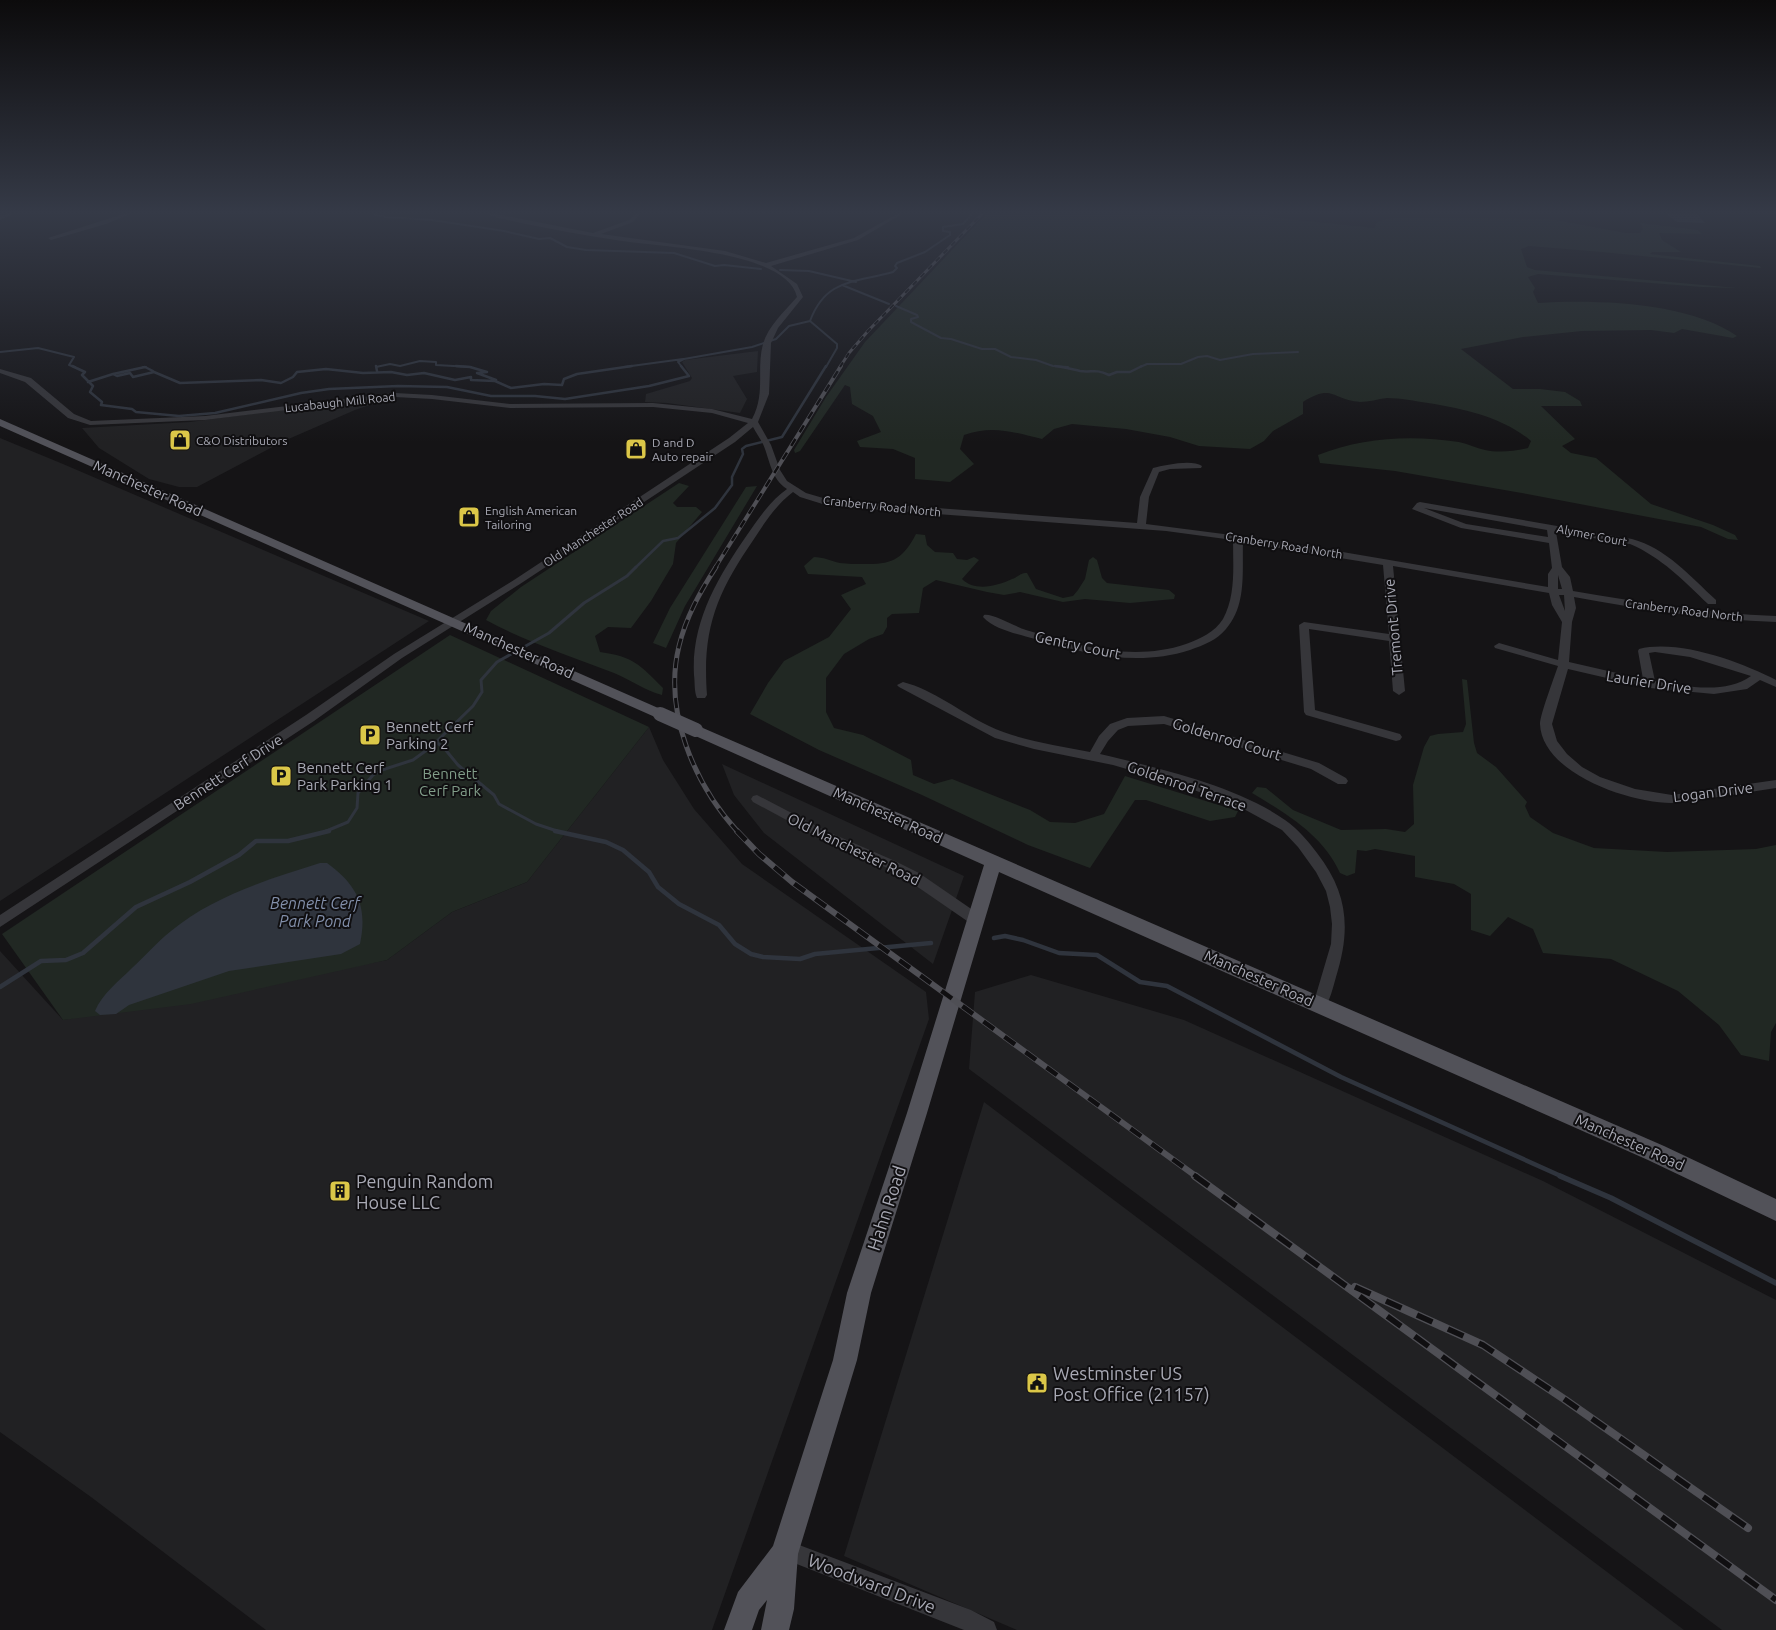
<svg xmlns="http://www.w3.org/2000/svg" width="1776" height="1630" viewBox="0 0 1776 1630" font-family="Ubuntu,sans-serif">
	<style>
		.built { fill: #212123 }
		.green { fill: #212823 }
		.water { fill: #2f343d }
		.lines { fill: none; stroke-linecap: round; stroke-linejoin: round }
		.stream-far4 { stroke: #2f343d; stroke-width: 2 }
		.stream-far3 { stroke: #2f343d; stroke-width: 2.5 }
		.stream-far2 { stroke: #2f343d; stroke-width: 3 }
		.stream-far1 { stroke: #2f343d; stroke-width: 4.5 }
		.stream { stroke: #2f343d; stroke-width: 5.5 }
		.minor { fill: #36363a; fill-rule: evenodd }
		.major { fill: #525259; fill-rule: evenodd }
		.rail-far4-casing { stroke: #4f4f55; stroke-width: 3 }
		.rail-far3-casing { stroke: #4f4f55; stroke-width: 4 }
		.rail-far2-casing { stroke: #4f4f55; stroke-width: 5 }
		.rail-far1-casing { stroke: #4f4f55; stroke-width: 6 }
		.rail-casing { stroke: #4f4f55; stroke-width: 8 }
		.rail-far4 { stroke: #100f11; stroke-width: 2; stroke-dasharray: 5.5; stroke-linecap: butt }
		.rail-far3 { stroke: #100f11; stroke-width: 2.5; stroke-dasharray: 8; stroke-linecap: butt }
		.rail-far2 { stroke: #100f11; stroke-width: 3; stroke-dasharray: 10; stroke-linecap: butt }
		.rail-far1 { stroke: #100f11; stroke-width: 4.5; stroke-dasharray: 13; stroke-linecap: butt }
		.rail { stroke: #100f11; stroke-width: 5.5; stroke-dasharray: 17; stroke-linecap: butt }
		.major-bridge { stroke: #525259; stroke-width: 14 }
		.labels { text-anchor: middle; dominant-baseline: central; stroke-width: 4; stroke-linejoin: round; paint-order: stroke }
		.far-street-label { font-size: 12px; fill: #a8a9b4; stroke: #100f11 }
		.far-poi-label { font-size: 12px; fill: #a8a9b4; stroke: #100f11; text-anchor: start }
		.street-label { font-size: 15px; fill: #a8a9b4; stroke: #100f11 }
		.poi-label { font-size: 15px; fill: #a8a9b4; stroke: #100f11; text-anchor: start }
		.park-label { font-size: 15px; fill: #819d89; stroke: #100f11 }
		.water-label { font-size: 16px; font-style: italic; fill: #8390ab; stroke: #100f11 }
		.near-poi-label { font-size: 18px; fill: #a8a9b4; stroke: #100f11; text-anchor: start }
		.near-street-label { font-size: 18px; fill: #a8a9b4; stroke: #100f11 }
	</style>
	<rect width="100%" height="100%" fill="#151416"/>
	<path class="built" d="M758 351 757 372 733 376 747 399 740 413 667 403 645 402 646 394 690 381 692 378 682 362 685 360Z
		M390 398 355 410 284 441 197 487H179L149 479 99 448 82 428 190 422 355 400Z
		M0 438 63 464 429 621 0 901Z
		M649 727 663 760 694 809 742 864 926 992 929 1019 712 1630H266L91 1497 0 1432V951L63 1020 387 960 452 912 527 882Z
		M722 764 964 876 933 964 764 833 734 795Z
		M1031 975 1184 1020 1543 1181 1776 1300V1630H1722L969 1069 975 992Z
		M984 1102 1684 1630H1017L844 1556Z"/>
	<path class="green" d="M986 214H1263L1277 218 1375 228 1376 223 1385 219 1399 218 1550 219 1626 233H1640L1643 229 1640 223 1698 230 1702 234 1659 233 1662 240 1681 252H1652L1650 254 1760 266 1761 268 1602 252 1529 246 1521 249 1527 267 1535 270 1737 288 1702 287 1538 274 1528 277 1535 288 1533 292 1538 303C1594 299 1690 302 1737 336L1733 338 1682 329 1674 333 1651 330 1582 331 1523 337 1461 349 1513 389H1540L1565 392 1580 401 1582 406H1541L1575 439 1562 446 1571 453 1596 458 1651 504 1713 525 1735 535 1738 540 1728 539 1701 527 1527 494 1395 471 1320 463 1318 455C1363 437 1412 435 1459 442 1468 444 1476 448 1485 450 1499 453 1514 451 1528 448L1531 441C1502 417 1465 409 1428 403 1415 401 1400 398 1387 398 1378 399 1369 402 1360 402 1332 400 1333 383 1303 402V414L1273 431 1264 441 1250 449 1199 446 1170 437 1126 429 1072 424 1054 429 1042 439C1013 432 992 425 964 435L960 449 974 464 950 482 915 479V458L893 449 860 447 857 441 881 432 873 416 852 404 850 387 845 385 800 451 795 453 794 450 826 397 865 342Z
		M679 483 689 486 673 503 677 507H696L702 512 676 543 673 564 651 601 631 628 608 627 595 636 600 652C634 657 639 664 663 688L662 695C644 690 631 680 614 673 571 656 526 642 486 620L491 611 521 587Z
		M757 486 685 606 666 648 653 643 670 608 746 487Z
		M916 534 925 535 927 545 935 552 953 553 957 559 967 560 974 557 979 560 962 579C975 592 997 586 1012 579 1018 577 1020 573 1027 573L1036 589 1063 598 1073 596 1078 590 1085 579 1089 560 1093 557 1097 560 1102 578 1107 583 1169 590 1175 595 1174 599 1130 603 1085 599 1063 602 1020 592 1004 595 987 592 936 580 923 588 919 613 892 614 887 618V627L883 634 869 639 844 654 826 678V712L834 728 863 735 911 760 913 775 934 784 952 779 1030 810 1050 822 1075 823 1104 814 1125 776 1238 811 1235 817 1210 821 1146 800H1135L1090 868 1028 845 922 795 819 750 750 714 768 683 784 661 829 637 851 609 841 595 866 584 862 577 808 574 804 566 814 557C823 557 831 561 840 563 847 564 856 564 863 564 892 565 903 559 916 534Z
		M450 635 649 727 527 882 452 912 387 960 191 1004 63 1020 2 934Z
		M1462 679 1467 680 1474 743 1477 753 1496 767 1527 802 1525 806 1530 817 1553 833 1594 848 1667 852 1756 849 1776 845V1023L1771 1032 1769 1061 1741 1055 1719 1025 1678 991 1611 959 1543 953 1533 929 1508 917 1490 936 1471 930V894L1454 884 1415 877V856L1375 849 1366 851 1357 850 1355 873 1347 876 1340 873C1323 835 1287 814 1252 793L1257 787 1266 788 1293 810 1341 830 1386 829 1405 832 1414 824 1413 785 1424 747 1430 736 1438 734 1463 732 1466 724Z"/>
	<path class="water" d="M1666 214H1697L1705 223 1677 222Z
		M320 863H327C357 885 368 906 360 944L341 954 229 971 129 1005 116 1014 100 1015 95 1011C102 994 119 981 132 968 145 956 157 942 171 931 213 896 269 879 320 863Z"/>
	<g class="lines">
		<path class="stream-far4" d="M373 214 385 217 432 220 504 231 539 239 550 238 567 247 586 250 674 253 715 266 724 265 761 269
			M780 270 809 271 856 282
			M842 285 889 304
			M896 306 917 315 918 317 911 319V322L941 338 951 339 982 349H995L1011 357 1036 360 1053 366 1068 367
			M0 352 38 348 74 357 69 365 75 367
			M143 367H146
			M376 367 390 364 400 366 420 361 436 362V365L471 367
			M624 367 683 359
			M682 367 678 362 684 359 752 347 776 339 789 326 810 321
			M826 367 837 348V344L810 321C826 278 855 283 893 272L897 268 895 266 897 263 925 252 950 235V232L943 231V227L963 224 972 214
			M1140 367 1147 364H1181L1198 357 1207 356 1220 360 1253 354 1298 352"/>
		<path class="stream-far3" d="M72 366 85 372 82 375 93 386 90 392 102 402 101 405 132 409 136 412 179 416 215 413 301 393 329 389 398 386 447 387 491 396H535L565 399 649 386 689 376 681 366
			M376 366 377 371
			M456 366 470 367 487 372 477 373 496 380
			M1055 366C1064 367 1071 369 1080 371 1092 373 1094 368 1109 375L1117 372H1130L1142 366
			M113 374 145 367 153 371
			M88 382 113 374 117 376 130 373 133 377 154 372 180 383 261 380 281 383 293 377 297 372 326 369 363 373 391 372 407 375 424 373 455 380 471 377V380L495 381 511 388 544 384 562 385 564 379 577 374 632 366
			M635 568 663 541 678 538 715 508 732 485V477L743 454 742 449 746 446 782 437 826 366"/>
		<path class="stream-far2" d="M436 742 444 748 458 765 494 795 499 804 536 824 560 832
			M324 832 348 822 357 808 358 793 373 775 382 770 413 760 431 747 473 706 482 692 481 680 497 662 549 633 584 603 627 576 636 567"/>
		<path class="stream-far1" d="M555 831 606 842 623 850 649 872 658 887 679 904 719 925 735 944 751 954 763 957 800 959 815 954 931 943
			M994 938 1005 936 1023 940 1059 953 1097 955 1140 982 1167 986 1341 1077 1563 1177
			M0 987 41 961 66 960 83 953 136 907 190 882 239 855 256 841H288L329 831"/>
		<path class="stream" d="M1560 1176 1611 1198 1776 1283"/>
		<path class="minor" d="M6 214H13L0 220V216Z
			M123 214H130L106 224 51 240 48 238Z
			M488 214H496L593 233 629 220 635 214H640L633 222 601 234 725 251 766 263 854 238 897 214H902L858 240 771 266 797 284 803 297 778 328 771 343 769 394 758 422 771 445 780 470 787 481 806 493 830 500 1137 523 1140 497 1153 468C1165 465 1192 459 1202 466L1201 468 1170 469 1159 472 1149 497 1146 524 1278 541 1548 587V574L1552 568 1549 543 1461 528 1412 509 1417 503 1420 502 1632 539C1666 548 1691 577 1716 600V604H1708C1684 581 1661 557 1630 544L1556 532 1562 567 1570 577 1573 591C1640 602 1707 614 1776 616V622C1708 620 1641 609 1574 597L1576 608 1572 622 1569 662 1643 679 1638 651 1639 649C1679 639 1741 662 1776 680V687L1760 680 1747 689 1714 694 1650 688 1568 669 1552 724 1557 741 1567 754 1582 767 1600 777 1635 789 1672 795 1776 780V788C1752 792 1728 795 1705 799 1694 800 1682 803 1671 803 1631 803 1542 774 1540 724 1540 715 1554 678 1558 666L1495 648 1494 646 1499 643 1558 660 1562 622 1552 605 1549 593 1393 566 1405 691 1399 695 1393 691 1389 641 1309 629 1315 710 1400 734 1402 737 1400 740 1396 741 1306 715 1304 712 1299 625 1304 622 1389 634 1383 565 1243 542C1242 571 1247 605 1226 629 1217 640 1204 645 1190 650 1137 667 1086 654 1035 639 1018 634 995 630 983 617L984 615C992 613 1016 627 1026 630 1078 646 1133 662 1186 644 1200 639 1215 632 1223 619 1236 595 1233 566 1233 540L1166 531 829 506 800 497 793 492C776 505 765 522 754 539 717 593 702 628 707 695L705 698H697C694 691 695 682 694 675 691 622 718 577 747 535 759 518 770 501 787 489 771 479 770 460 763 444 760 438 756 433 753 427L735 442 520 584 402 658 314 721 0 927V915L306 715 394 654 514 580 729 438 748 423 712 413 653 407 510 408 432 399 395 397 205 420 90 425 68 418 25 382 0 373V369L31 378 74 414 91 421 205 416 395 393 432 395 510 404 653 403 712 409 752 419C766 393 756 370 763 344 768 326 785 311 797 297 787 251 660 247 622 241 588 236 555 230 521 223 511 220 497 219 488 214ZM1424 508 1547 530 1548 537 1466 524ZM1558 575 1562 589H1558ZM1559 595H1564L1565 611ZM1655 652 1690 657 1751 676C1725 695 1684 686 1655 681L1649 653Z
			M903 682C934 690 960 712 989 726 1021 741 1056 745 1090 752L1099 736 1110 724 1127 718 1164 716 1319 763 1346 778 1348 781 1346 784H1338L1311 769 1164 724 1128 726 1118 730 1108 741 1100 754C1158 768 1237 786 1285 820 1298 829 1308 841 1317 853 1348 893 1351 929 1336 977 1333 988 1330 999 1325 1009L1320 1011 1315 1009 1313 1005 1331 944 1332 924 1330 907 1326 891 1316 872 1298 847 1282 830 1242 808 1178 784 1113 765 1034 749 995 738 899 687 897 685Z
			M757 795 826 831 895 861 919 873 980 915 982 919 980 923 975 924 970 923 909 881 885 867 818 837 753 802 751 799 753 796Z
			M786 1540 971 1610 994 1622 997 1630H964L779 1557 776 1550 779 1543Z"/>
		<path class="major" d="M0 419 665 711 667 714 665 717H655L0 426Z
			M696 725 1664 1146 1776 1199V1221L1648 1160 999 872 927 1113 871 1293 857 1360 798 1554 794 1609 789 1630H761L767 1600 759 1610 752 1630H724L738 1592 773 1546 833 1360 847 1293 907 1113 984 865 691 734 689 730 691 726Z"/>
		<g class="rail-far4-casing">
			<path id="rail-far4" d="M840 367 849 353 868 331 982 214"/>
		</g>
		<g class="rail-far3-casing">
			<path id="rail-far3" d="M715 568 841 366"/>
		</g>
		<g class="rail-far2-casing">
			<path id="rail-far2" d="M716 567C700 592 686 617 679 646 663 711 694 784 738 832"/>
		</g>
		<g class="rail-far1-casing">
			<path id="rail-far1" d="M737 831 759 854 792 882 1197 1177"/>
		</g>
		<g class="rail-casing">
			<path id="rail" d="M1195 1176 1776 1600
				M1355 1287 1483 1345 1564 1399 1748 1528"/>
		</g>
		<use href="#rail-far4" class="rail-far4"/>
		<use href="#rail-far3" class="rail-far3"/>
		<use href="#rail-far2" class="rail-far2"/>
		<use href="#rail-far1" class="rail-far1"/>
		<use href="#rail" class="rail"/>
		<path class="major-bridge" d="M660 714 696 730"/>
	</g>
	<linearGradient id="sky" x2="0" y2="1"><stop stop-color="#0c0b0c"/><stop offset="0.48" stop-color="#353a47"/><stop offset="1" stop-color="#353a47" stop-opacity="0"/></linearGradient>
	<rect width="1776" height="442" fill="url(#sky)"/>
	<defs>
		<g id="shop-square" transform="scale(1.125)"><rect x="-9" y="-9" width="18" height="18" rx="4" fill="#dbc748" stroke="#100f11"/><path d="M-5-2.5h2.3a2.7 3.5 0 0 1 5.4 0H5L5.5 6h-11ZM-1.5-2.5h3a1.5 2.3 0 0 0-3 0Z" fill="#111"/></g>
		<g id="parking-square" transform="scale(1.125)"><rect x="-9" y="-9" width="18" height="18" rx="4" fill="#dbc748" stroke="#100f11"/><path d="M-3.5-5.5H1a3.5 3.5 0 0 1 0 7H-1V5.5H-3.5ZM-1-3.4V-.6H.8a1.4 1.4 0 0 0 0-2.8Z" fill="#111"/></g>
		<g id="building-square" transform="scale(1.125)"><rect x="-9" y="-9" width="18" height="18" rx="4" fill="#dbc748" stroke="#100f11"/><path d="M-4-6H4V6H1V3H-1V6H-4ZM-2.5-4.3h1.7v1.8h-1.7ZM.8-4.3h1.7v1.8H.8ZM-2.5-1h1.7V.8h-1.7ZM.8-1h1.7V.8H.8Z" fill="#111"/></g>
		<g id="civic-square" transform="scale(1.125)"><rect x="-9" y="-9" width="18" height="18" rx="4" fill="#dbc748" stroke="#100f11"/><path d="M-.6-6.5H3V-4.5H.6V-3L4-1V1h2V6H-6V1h2V-1L-.6-3ZM-1.2 2.5V6h2.4V2.5Z" fill="#111"/></g>
	</defs>
	<g fill-rule="evenodd">
		<use href="#shop-square" x="180" y="440"/>
		<use href="#shop-square" x="636" y="449"/>
		<use href="#shop-square" x="469" y="517"/>
		<use href="#parking-square" x="370" y="735"/>
		<use href="#parking-square" x="281" y="776"/>
		<use href="#building-square" x="340" y="1191"/>
		<use href="#civic-square" x="1037" y="1383"/>
	</g>
	<g class="labels">
		<g class="far-street-label">
			<text transform="translate(340 402) rotate(-6)">Lucabaugh Mill Road</text>
			<text transform="translate(882 506) rotate(6)">Cranberry Road North</text>
			<text transform="translate(593 532) rotate(-33)">Old Manchester Road</text>
			<text transform="translate(1592 535) rotate(11)">Alymer Court</text>
			<text transform="translate(1284 545) rotate(9)">Cranberry Road North</text>
			<text transform="translate(1684 610) rotate(7)">Cranberry Road North</text>
		</g>
		<g class="far-poi-label">
			<text x="196" y="440">C&amp;O Distributors</text>
			<text x="652" y="442">D and D<tspan x="652" dy="14">Auto repair</tspan></text>
			<text x="485" y="510">English American<tspan x="485" dy="14">Tailoring</tspan></text>
		</g>
		<g class="street-label">
			<text transform="translate(148 488) rotate(24)">Manchester Road</text>
			<text transform="translate(1393 627) rotate(-95)">Tremont Drive</text>
			<text transform="translate(1078 645) rotate(12)">Gentry Court</text>
			<text transform="translate(519 650) rotate(24)">Manchester Road</text>
			<text transform="translate(1649 682) rotate(9)">Laurier Drive</text>
			<text transform="translate(1227 739) rotate(17)">Goldenrod Court</text>
			<text transform="translate(228 772) rotate(-33)">Bennett Cerf Drive</text>
			<text transform="translate(1187 786) rotate(19)">Goldenrod Terrace</text>
			<text transform="translate(1713 792) rotate(-7)">Logan Drive</text>
			<text transform="translate(888 815) rotate(24)">Manchester Road</text>
			<text transform="translate(854 849) rotate(26)">Old Manchester Road</text>
			<text transform="translate(1259 978) rotate(24)">Manchester Road</text>
			<text transform="translate(1630 1142) rotate(24)">Manchester Road</text>
		</g>
		<g class="poi-label">
			<text x="386" y="726">Bennett Cerf<tspan x="386" dy="17">Parking 2</tspan></text>
			<text x="297" y="767">Bennett Cerf<tspan x="297" dy="17">Park Parking 1</tspan></text>
		</g>
		<g class="park-label">
			<text x="450" y="773">Bennett<tspan x="450" dy="17">Cerf Park</tspan></text>
		</g>
		<g class="water-label">
			<text x="315" y="903">Bennett Cerf<tspan x="315" dy="18">Park Pond</tspan></text>
		</g>
		<g class="near-poi-label">
			<text x="356" y="1181">Penguin Random<tspan x="356" dy="21">House LLC</tspan></text>
			<text x="1053" y="1373">Westminster US<tspan x="1053" dy="21">Post Office (21157)</tspan></text>
		</g>
		<g class="near-street-label">
			<text transform="translate(886 1208) rotate(-72)">Hahn Road</text>
			<text transform="translate(872 1583) rotate(21)">Woodward Drive</text>
		</g>
	</g>
</svg>
